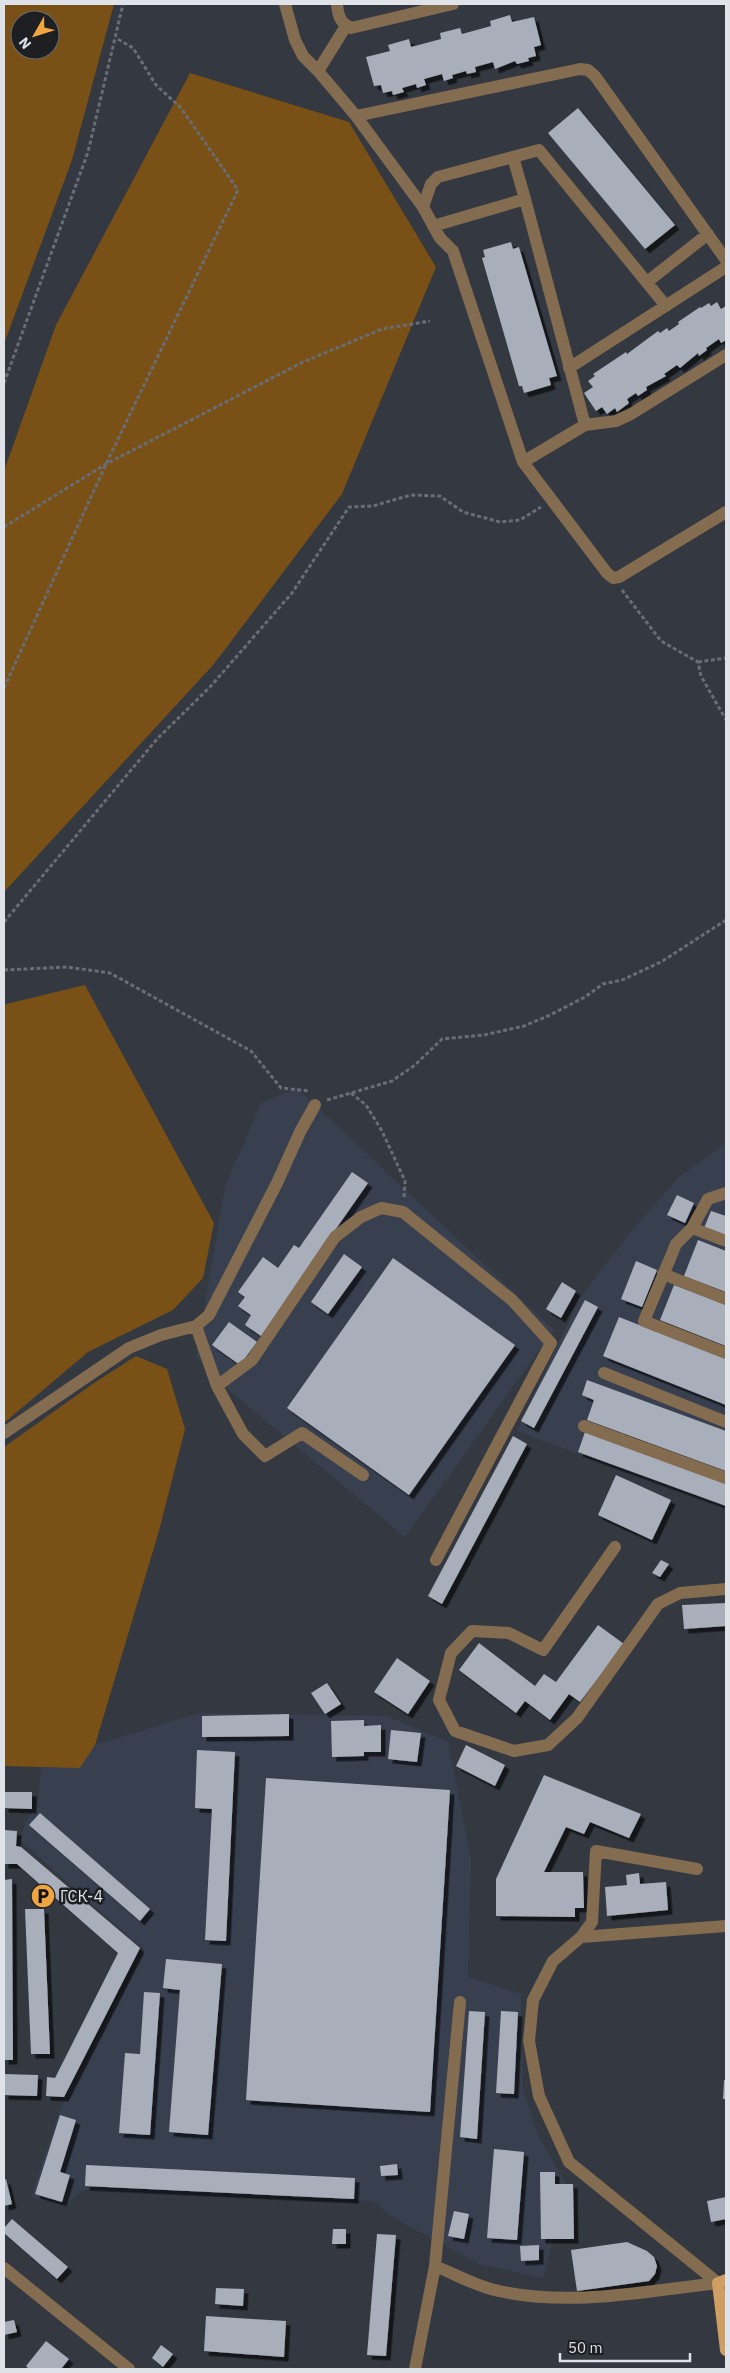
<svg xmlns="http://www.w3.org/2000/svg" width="730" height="2373" viewBox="0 0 730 2373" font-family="'IBM Plex Sans',sans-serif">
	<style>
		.built { fill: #38404f }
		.green { fill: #795016; fill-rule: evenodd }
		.building { fill: #a8aeba; filter: url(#shadow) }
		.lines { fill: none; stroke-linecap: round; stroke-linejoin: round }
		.path { stroke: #696d75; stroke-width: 3; stroke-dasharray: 4 2.5; stroke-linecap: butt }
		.minor { stroke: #846c50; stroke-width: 12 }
		.major { stroke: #cf9e62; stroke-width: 12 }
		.labels { text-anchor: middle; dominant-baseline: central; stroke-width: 5; stroke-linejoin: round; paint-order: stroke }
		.poi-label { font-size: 16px; fill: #dfe2e8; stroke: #1d1f23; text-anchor: start }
	</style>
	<defs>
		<filter id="shadow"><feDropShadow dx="4.5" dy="4.5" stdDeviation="0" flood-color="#0009"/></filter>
	</defs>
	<rect width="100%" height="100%" fill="#333841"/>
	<path class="built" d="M297 1088 554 1330 405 1537 225 1387 196 1356 225 1187 261 1103Z
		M726 1144V1509L517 1431 579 1299 633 1229 680 1176Z
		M199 1713 387 1716 448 1742 471 1859 468 1977 521 1994 523 2089 537 2133 567 2186 543 2278 479 2264 389 2215 374 2201 82 2190 65 2207 31 2197 62 2104 144 1950 21 1841 25 1823 38 1805 41 1766 80 1768 95 1745Z"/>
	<path class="green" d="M4 4H114L72 160 4 344ZM20 20H50V50H20Z
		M190 73 349 122 436 267 342 494 214 664 4 892V471L56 325Z
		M85 985 214 1223 203 1278 173 1310 88 1352 4 1423V1008L6 1004Z
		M136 1356 167 1369 185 1429 159 1531 95 1745 80 1768 4 1766V1447L94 1383Z"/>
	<path class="building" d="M510 15 512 22 534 17 541 45 534 47 536 56 528 58 529 61 517 64 515 61 495 69 493 62 475 67 476 72 467 74 466 71 452 75 453 78 444 81 442 74 424 79 426 85 417 88 416 84 402 88 404 92 393 95 392 91 383 93 381 85 374 86 366 57 390 51 388 45 409 39 411 47 441 39 440 33 460 28 462 34 491 26 490 21Z
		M578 108 675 225 645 249 548 133Z
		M511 242 513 249 519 247 557 376 549 378 551 385 524 393 522 386H519L482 258 485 257 483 250Z
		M717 302 721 309 726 306V340L721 343 719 339 706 348 707 350 699 356 698 353 680 368 677 365 664 374 666 376 646 387 647 390 638 396 636 393 627 399 629 403 617 412 615 408 607 414 602 407 596 411 584 393 593 387 588 381 595 376 593 374 626 352 627 354 658 331 660 333 667 328 669 331 679 324 678 322 700 307 701 308 709 303 711 306Z
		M352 1172 368 1183 261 1336 245 1325 251 1315 238 1306 245 1297 238 1292 263 1257 278 1268 294 1245 299 1248Z
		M677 1195 694 1203 685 1223 667 1215Z
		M711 1211 726 1216V1237L704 1228Z
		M698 1240 726 1251V1292L684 1276Z
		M344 1254 362 1267 328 1314 311 1302Z
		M393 1258 515 1345 409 1495 287 1408Z
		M636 1261 657 1270 642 1307 621 1299Z
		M562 1282 576 1291 561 1318 546 1309Z
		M674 1285 726 1305V1346L660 1320Z
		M585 1300 598 1307 534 1428 521 1421Z
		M619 1317 726 1359V1405L603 1356Z
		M229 1322 257 1342 240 1365 212 1345Z
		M587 1380 726 1431V1471L587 1420 594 1400 582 1395Z
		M585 1432 726 1483V1506L578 1452Z
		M513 1436 527 1444 442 1604 428 1596Z
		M616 1475 671 1500 652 1540 598 1515Z
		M661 1560 669 1564 660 1577 652 1573Z
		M726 1603V1626L684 1629 682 1605Z
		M598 1625 624 1644 580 1702 569 1694 550 1720 525 1701 516 1713 459 1670 479 1643 535 1686 544 1674 556 1682Z
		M397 1658 430 1681 408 1714 374 1692Z
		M327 1683 341 1704 325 1714 311 1693Z
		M289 1714V1736L202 1737V1716Z
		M364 1720V1726L381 1725V1752H364V1756L332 1757 331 1721Z
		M391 1730 421 1733 417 1762 388 1759Z
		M466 1745 505 1765 495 1786 456 1766Z
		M197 1750 235 1752 226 1941 205 1940 212 1809 195 1808Z
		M544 1775 641 1814 629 1838 590 1822 584 1834 566 1827 544 1872H583L584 1908H575V1917L496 1916V1879Z
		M266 1778 450 1790 430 2112 246 2100Z
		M4 1792H32V1809L4 1808Z
		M40 1813 150 1909 140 1921 29 1825Z
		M4 1830 17 1831 16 1846 21 1847 140 1948 64 2097 46 2096 47 2077 55 2078 118 1953 17 1864H4Z
		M639 1873 640 1884 666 1882 668 1910 607 1916 605 1887 627 1885 626 1875Z
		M12 1879 13 2060H4V1880Z
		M25 1909H44L50 2054H31Z
		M166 1959 222 1964 208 2135 169 2132 180 1990 163 1988Z
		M144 1992 160 1993 150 2135 119 2133 125 2053 140 2054Z
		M469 2011 485 2012 477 2139 460 2137Z
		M501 2011 518 2012 514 2094 496 2093Z
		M4 2074 38 2075 37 2096 4 2095Z
		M724 2080H726V2099H723Z
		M60 2115 76 2120 60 2172 70 2175 62 2202 35 2194Z
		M494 2149 524 2152 517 2240 487 2238Z
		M397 2164 398 2175 381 2176 380 2166Z
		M86 2165 355 2178 354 2199 85 2186Z
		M540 2172H555V2184H573L574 2239H541Z
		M6 2179 12 2204 4 2206V2180Z
		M726 2197V2219L711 2222 707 2201Z
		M454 2211 469 2214 464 2239 448 2236Z
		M12 2219 68 2267 57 2279 4 2233V2228Z
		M333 2229H346V2244H332Z
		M377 2234 396 2235 386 2356 367 2355Z
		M627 2242 647 2251 654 2257 657 2266 655 2274 649 2281 577 2291 571 2250Z
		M539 2245V2260L521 2261 520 2246Z
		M216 2288 244 2289 243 2306 215 2304Z
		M206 2316 286 2321 284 2357 204 2351Z
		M14 2320 17 2332 4 2335V2322Z
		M46 2341 69 2359 61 2369H29L26 2366Z
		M161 2345 173 2354 163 2367 152 2358Z"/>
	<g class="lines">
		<path class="path" d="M4 383 88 152 123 4
			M4 527 106 464 303 362 382 329 430 321
			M622 590 661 641 698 662 701 676 726 720
			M698 662 726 658
			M4 688 106 464 238 190 181 108 156 85 133 48 116 38
			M4 922 157 739 210 687 292 593 349 507 373 506 411 495 440 496 463 512 500 522 520 520 541 507
			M4 970 67 967 110 973 251 1051 281 1088 310 1091
			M351 1093 366 1105 382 1131 405 1181 404 1199
			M327 1100 392 1081 415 1065 442 1039 484 1035 524 1026 548 1016 585 997 603 984 622 980 661 962 726 920"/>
		<path class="minor" d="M285 4 295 40 303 56 318 71 356 116 423 207 440 238 453 251 523 462 607 573 613 578 619 577 726 512
			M337 4C338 15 340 23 351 28L453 4
			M318 71 346 26
			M356 116 580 69 588 70 595 76 726 260
			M513 157 525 199
			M423 207 431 184 438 177 539 150 666 306
			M433 226 525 199 585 425
			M647 282 708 234
			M569 368 726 267
			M523 462 585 425 616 421 631 414 726 355
			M726 1193 708 1199 692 1228 676 1244 644 1321 726 1353
			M692 1228 726 1241
			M663 1274 726 1299
			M196 1326 217 1386
			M604 1373 726 1422
			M584 1426 726 1478
			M4 1433 129 1348 161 1335 196 1326 209 1315 277 1183 300 1132 315 1105
			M363 1475 302 1433 265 1456 243 1434 217 1386 252 1360 335 1237 361 1217 381 1208 403 1212 512 1300 551 1343 436 1560
			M615 1547 543 1650 509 1633 472 1631 451 1653 439 1700 455 1731 514 1751 548 1745 577 1718 658 1604 680 1593 726 1589
			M697 1869 596 1851 592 1922 581 1937 553 1961 533 2000 529 2041 539 2096 569 2162 718 2283
			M581 1937 726 1926
			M435 2266C455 2274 477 2287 499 2291 572 2307 645 2291 718 2283
			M4 2268 129 2369
			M415 2369 435 2266 460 2002"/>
		<path class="major" d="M726 2280 718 2283 726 2350"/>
	</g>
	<defs>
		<g id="parking-disc" transform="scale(1.25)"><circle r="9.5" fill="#f1a540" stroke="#1d1f23"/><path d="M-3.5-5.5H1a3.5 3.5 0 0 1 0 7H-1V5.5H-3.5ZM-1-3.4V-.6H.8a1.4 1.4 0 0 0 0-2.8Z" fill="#111"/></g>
	</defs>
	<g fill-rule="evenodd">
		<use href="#parking-disc" x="43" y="1896"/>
	</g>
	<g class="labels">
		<g class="poi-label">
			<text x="60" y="1896">ГСК-4</text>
		</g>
	</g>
	<rect width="730" height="2373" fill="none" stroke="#dfe2e8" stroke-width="10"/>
	<g transform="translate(35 35) rotate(231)"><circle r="24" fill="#1d1f23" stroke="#6b6d72"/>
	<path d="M0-4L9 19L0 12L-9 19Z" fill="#f1a540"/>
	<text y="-8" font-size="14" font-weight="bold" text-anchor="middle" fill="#dfe2e8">N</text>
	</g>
	<path d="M560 2353v8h130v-8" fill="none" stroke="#dfe2e8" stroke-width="2.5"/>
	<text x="568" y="2353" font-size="15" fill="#dfe2e8" stroke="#1d1f23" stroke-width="4" paint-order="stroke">50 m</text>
</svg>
